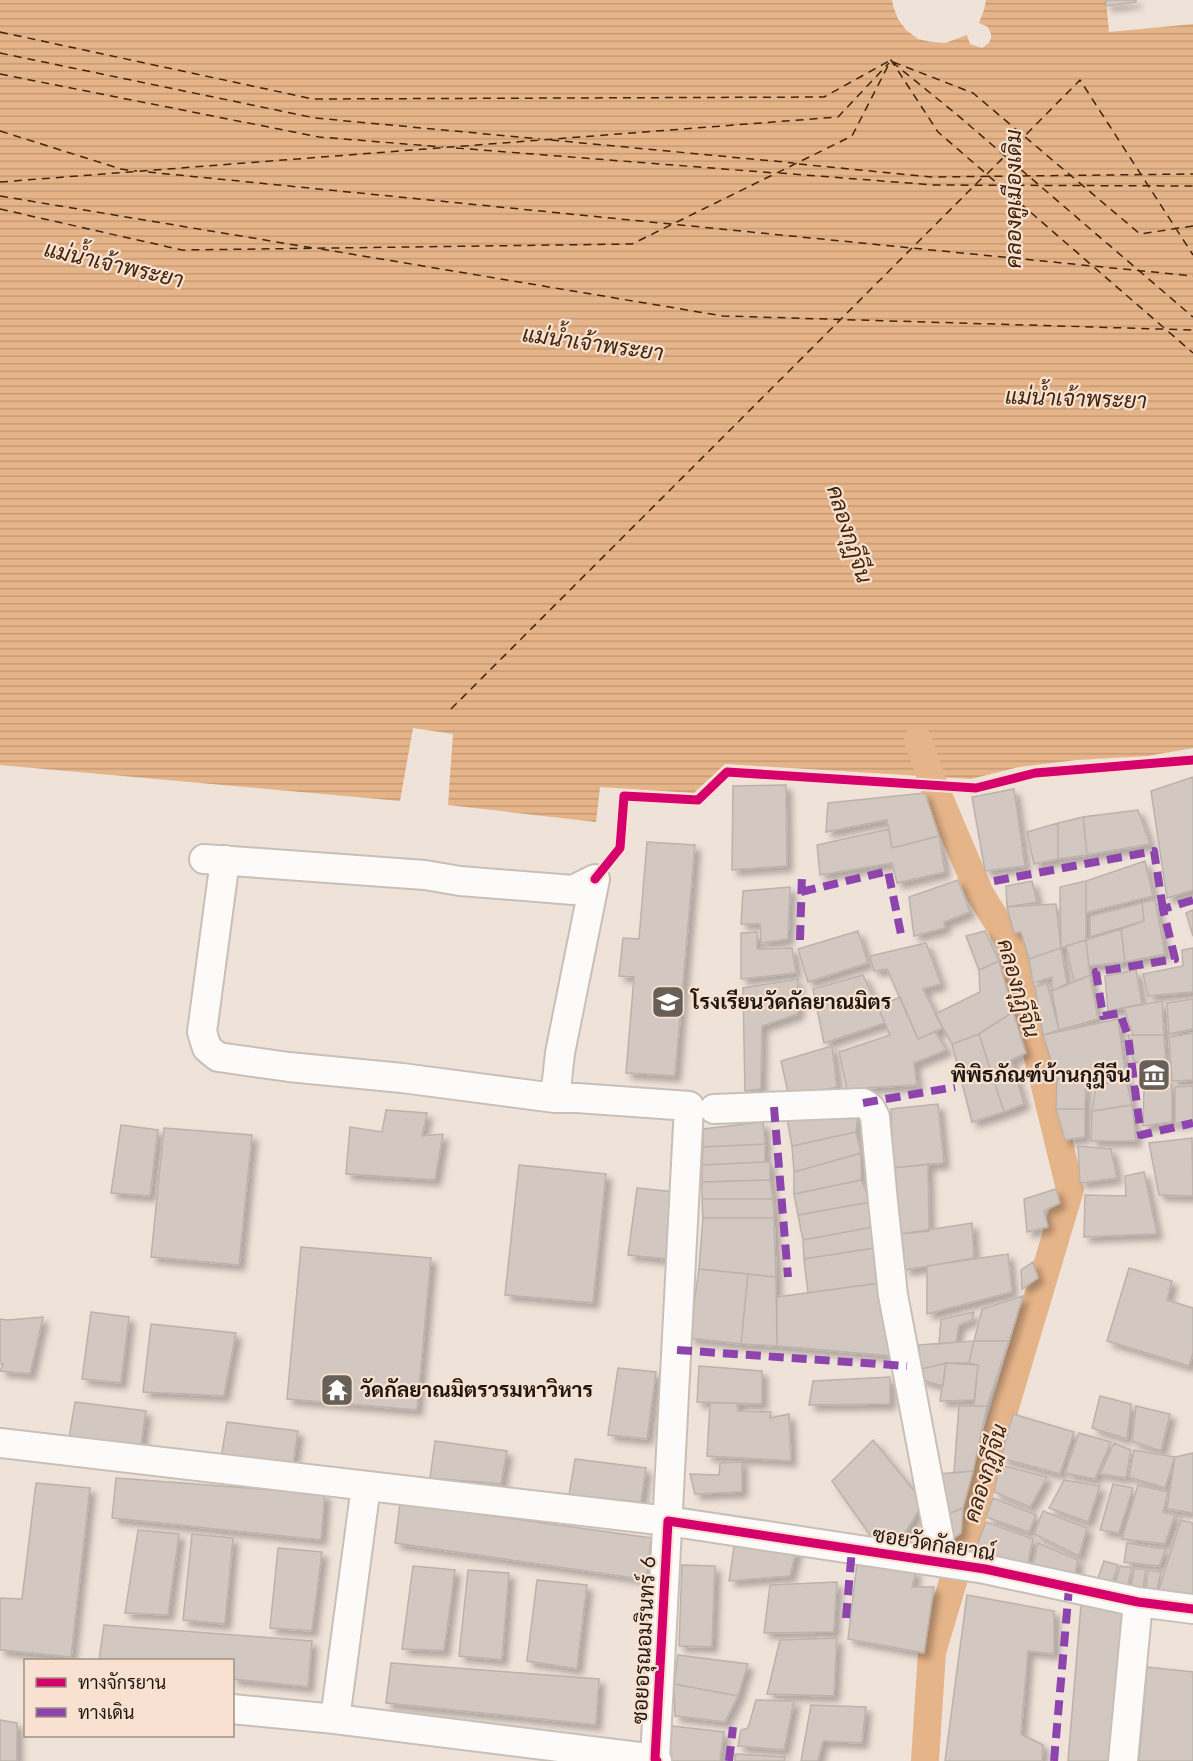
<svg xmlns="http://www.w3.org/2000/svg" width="1193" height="1761" viewBox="0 0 1193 1761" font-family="Jost,Sarabun,sans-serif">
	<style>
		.water { fill: url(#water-rules) }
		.pier { fill: #efe2d9 }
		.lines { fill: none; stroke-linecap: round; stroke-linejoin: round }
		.canal { stroke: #e6b489; stroke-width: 28 }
		.ferry { stroke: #40250c; stroke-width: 1.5; stroke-dasharray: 8 6; stroke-linecap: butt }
		.building { fill: #d2c8c1; stroke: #bcb2ab; stroke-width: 1.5; filter: url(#shadow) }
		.minor-casing { stroke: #c8bfb7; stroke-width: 32 }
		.minor { stroke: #fdfbf9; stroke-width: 28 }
		.quiet { stroke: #8e44ad; stroke-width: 8; stroke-dasharray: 15 8; stroke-linecap: butt }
		.cycleway-casing { stroke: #f8e1d0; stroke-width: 13 }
		.cycleway { stroke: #d6006c; stroke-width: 9 }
		.labels { text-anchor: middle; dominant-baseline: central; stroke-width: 4.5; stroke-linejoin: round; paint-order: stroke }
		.poi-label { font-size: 21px; font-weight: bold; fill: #1f1811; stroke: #f8e1d0; text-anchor: start }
		.street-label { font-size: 21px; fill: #1f1811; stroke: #f8e1d0 }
		.water-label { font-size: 22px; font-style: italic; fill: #40250c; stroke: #f8e1d0 }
	</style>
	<defs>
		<pattern id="water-rules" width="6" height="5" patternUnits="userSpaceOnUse" patternTransform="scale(1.5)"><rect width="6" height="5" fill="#e6b489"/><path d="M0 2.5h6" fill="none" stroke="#c59a75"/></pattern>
		<filter id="shadow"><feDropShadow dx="5.5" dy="5.5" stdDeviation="3" flood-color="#0004"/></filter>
	</defs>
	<rect width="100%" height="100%" fill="#efe2d9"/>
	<path class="water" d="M0 0H1106L1109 32 1193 24V748L1148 756 1077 760 1019 767 971 779 725 764 694 793 600 787 596 822 448 805 453 734 413 728 400 801 0 765Z"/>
	<path class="pier" d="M892 0H986L984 10 979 23 988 27 991 34V38L989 43 982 48 970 44 967 35 945 43 932 42 918 39 906 30 898 19 893 6Z"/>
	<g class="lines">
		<path class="canal" d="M918 740 934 786 980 894 1010 942 1070 1189 932 1652 925 1761"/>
		<path class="ferry" d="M0 32 313 99 824 97 889 61
			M0 53 315 118 540 139
			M892 62 955 113 1193 317
			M893 62 973 93 1140 234 1193 226
			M0 74 319 137 443 147
			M0 131 121 169 137 171
			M551 140 794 163
			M456 148 775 173
			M799 164 931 177 1193 174
			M148 172 1193 276
			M779 173 934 185 1193 186
			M987 174 1080 80 1193 255
			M0 182 838 117 889 63
			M0 196 313 248
			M0 209 182 250 632 244 852 136 891 60 938 132 1193 353
			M321 249 723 316 1193 330
			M451 709 983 177"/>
	</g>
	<path class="building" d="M1106 0H1136V2L1106 6Z
		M1193 777V890L1167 898 1151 791Z
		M786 785 787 866 732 870 733 786Z
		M1014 789 1025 866 985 871 972 797Z
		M925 793 939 836 892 848 887 820 826 832 828 803Z
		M1138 810 1150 844 1087 855 1083 817Z
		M1083 817 1087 855 1058 859V823Z
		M1058 823V859L1034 864 1027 832Z
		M889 829 892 848 939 836 945 872 897 883 892 863 820 875 817 845Z
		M647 842 695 845 675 1076 626 1073 634 977 619 976 623 938 639 939Z
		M1145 861 1153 896 1086 913V881Z
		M958 880 970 912 944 922 945 928 914 936 909 897Z
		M1032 881 1037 902 1007 907 1006 886Z
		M1086 881V940L1061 948 1060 887Z
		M790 887 788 939 761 943 760 924H741L743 891Z
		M1155 899 1165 954 1125 962 1121 929 1144 921 1142 903Z
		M1142 903 1144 921 1090 937V916Z
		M1056 904 1061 948 1029 959 1021 932 1014 933 1007 907Z
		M1193 910V936L1186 913Z
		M1121 929 1125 962 1089 966 1086 940Z
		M858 931 868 963 808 982 798 949Z
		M985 931 999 961 979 970 966 936Z
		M757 932V949L792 948 796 973 741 979V933Z
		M1086 940 1090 975 1074 982 1066 946Z
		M926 943 941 984 923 989 943 1028 918 1039 887 969 874 971 870 956Z
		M1061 948 1067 984 1052 991V977L1033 983 1029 959Z
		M1193 948V992L1148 996 1143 974 1183 966 1182 950Z
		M999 961 1013 1012 979 1034 952 1044 935 1014 980 992 979 970Z
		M1136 970 1142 1004 1108 1011 1105 976Z
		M863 975 885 1023 824 1043 813 989Z
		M1090 975 1098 1019 1059 1030 1052 991Z
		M798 979V1014L762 1026 761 1089 745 1091 743 988Z
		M1047 983 1059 1030 1043 1035 1035 987Z
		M900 997 918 1039 935 1032 947 1050 914 1063 917 1085 847 1089 839 1052 890 1035 878 1007Z
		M1193 999V1029L1169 1034 1167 1003Z
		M1162 1001 1164 1035H1133L1124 1008Z
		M1013 1012 1026 1053 1011 1060 1024 1104 1004 1112 979 1034Z
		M1118 1019 1126 1079 1096 1086V1073L1057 1079 1043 1035Z
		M1193 1033V1080L1172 1081 1169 1037Z
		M979 1034 1004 1112 972 1122 952 1044Z
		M1128 1035H1164L1166 1063 1165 1085H1172V1122L1143 1126 1144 1086 1142 1065 1133 1060Z
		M832 1046 837 1087 789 1097 781 1061Z
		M1086 1075 1085 1109H1056L1057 1079Z
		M1126 1079 1132 1105 1092 1111 1096 1086Z
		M1193 1086V1120L1175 1124V1087Z
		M938 1104 944 1163 893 1168 891 1109Z
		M1132 1105 1136 1141H1091L1092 1111Z
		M1056 1109H1085V1137L1065 1140Z
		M386 1110 427 1113 422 1136 443 1134 435 1180 346 1174 350 1127 382 1132Z
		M858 1114 856 1132 792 1146 787 1118Z
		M763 1122 765 1144 703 1147V1129Z
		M121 1125 158 1130 150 1196 111 1193Z
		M164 1128 252 1135 239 1265 151 1257Z
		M856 1132 861 1153 794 1172 792 1146Z
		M1192 1138 1193 1196 1159 1195 1149 1143Z
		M765 1144V1162L702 1165 703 1147Z
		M1078 1146 1111 1149 1117 1178 1080 1183Z
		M861 1153V1180L794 1194V1172Z
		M765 1162H770V1180L702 1182V1165Z
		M928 1164 929 1231 901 1234 893 1168Z
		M519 1165 606 1174 593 1303 505 1295Z
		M1144 1172 1157 1234 1084 1237 1085 1195 1126 1196 1125 1176Z
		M770 1180 773 1199H702V1182Z
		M861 1180 871 1202 798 1215 794 1194Z
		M637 1188 675 1192 666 1259 628 1255Z
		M1056 1189 1060 1203 1044 1211 1048 1227 1027 1232 1024 1199Z
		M702 1199H773L774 1218H703Z
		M871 1202 873 1227 803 1240 798 1215Z
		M703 1218H774L776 1277 699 1269Z
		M972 1223 974 1258 905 1270 901 1234Z
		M873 1227 874 1248 804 1259 803 1240Z
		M301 1247 431 1258 417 1410 287 1399Z
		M874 1248 879 1283 808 1293 804 1259Z
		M1008 1254 1012 1292 927 1314V1266Z
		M1033 1262 1038 1278 1022 1289 1021 1270Z
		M1129 1268 1172 1281 1167 1300 1193 1308V1354L1189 1366 1107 1341Z
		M699 1269 748 1274 741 1344 689 1338Z
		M748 1274 776 1277 777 1346 741 1344Z
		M879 1283 892 1356 777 1346V1297Z
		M1023 1296 1009 1341H974L982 1309Z
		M91 1312 129 1317 121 1383 82 1379Z
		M974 1312 972 1320 959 1325 956 1342 939 1344 941 1319Z
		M43 1317 30 1374 0 1371 3 1364H0V1319L8 1320Z
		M151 1324 236 1333 224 1396 143 1392Z
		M974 1341H1009L987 1406H974L978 1365 969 1363Z
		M974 1341 969 1363H946L918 1370 919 1345Z
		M946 1363 978 1365 974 1400 940 1401Z
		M946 1363 943 1386 919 1379 918 1370Z
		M699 1366 762 1371V1404L697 1402Z
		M618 1368 656 1372 647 1439 608 1435Z
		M890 1377V1404L809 1405 813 1381Z
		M1100 1396 1131 1404 1127 1439 1092 1428Z
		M75 1402 146 1411 141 1445 69 1438Z
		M710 1403H737L738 1411 771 1412 770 1418 789 1414 791 1461 707 1456Z
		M959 1406H987L973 1471 954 1473Z
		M1136 1406 1170 1414 1161 1451 1132 1441Z
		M1013 1414 1074 1432 1060 1474 1001 1458Z
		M227 1422 298 1431 293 1465 221 1458Z
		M1079 1433 1111 1442 1095 1479 1065 1473Z
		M873 1440 916 1493 920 1509 904 1534 879 1540 870 1535 832 1481Z
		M435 1441 507 1451 501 1484 430 1478Z
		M1114 1443 1131 1450 1126 1478 1100 1474Z
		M1134 1450 1175 1457 1165 1488 1129 1477Z
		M1193 1453V1513L1167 1509 1175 1457Z
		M575 1459 646 1468 641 1502 569 1495Z
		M742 1462V1492L695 1494 690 1474 719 1475 720 1463Z
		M1000 1465 1047 1477 1030 1507 994 1492Z
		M973 1471 963 1508 946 1515 938 1474Z
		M116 1478 325 1494 321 1540 112 1518Z
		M1064 1480 1100 1486 1088 1522 1049 1508Z
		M36 1483 90 1488 71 1657 0 1650V1598L22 1599Z
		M1113 1484 1133 1488 1119 1533 1100 1530Z
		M1138 1485 1168 1492 1163 1512 1175 1515 1165 1544 1122 1539Z
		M993 1498 1036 1515 1029 1532 986 1517Z
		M400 1503 651 1538 647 1580 395 1543Z
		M963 1508 961 1533 948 1542 946 1515Z
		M1043 1511 1087 1528 1079 1556 1034 1534Z
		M1181 1520 1193 1523V1598L1158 1592Z
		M986 1522 1033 1539 1027 1568 974 1553Z
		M138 1530 179 1534 168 1615 125 1613Z
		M192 1534 233 1538 225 1624 183 1620Z
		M1038 1543 1078 1560 1073 1583 1031 1573Z
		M1127 1543 1166 1549 1159 1566 1124 1562Z
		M734 1547 797 1548 790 1576 729 1581Z
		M278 1548 322 1552 312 1631 270 1628Z
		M1104 1561 1118 1565 1111 1587 1096 1584Z
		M857 1563 916 1571 912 1587H934L924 1653 848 1639Z
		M682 1565 715 1566 712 1647 679 1646Z
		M413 1566 455 1570 444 1651 402 1649Z
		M1120 1566 1132 1568 1126 1592 1114 1589Z
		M1134 1569H1146L1142 1594 1130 1593Z
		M468 1570 509 1573 502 1660 459 1656Z
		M1148 1570 1161 1572 1156 1594H1145Z
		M537 1580 587 1585 577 1669 527 1661Z
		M837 1582 834 1632 764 1633 770 1585Z
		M967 1595 1054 1611V1654L1028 1651 1021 1734 1043 1745 1042 1761H945Z
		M1081 1605 1127 1614 1117 1761H1068Z
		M104 1625 312 1641 308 1687 232 1679V1660H99Z
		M837 1638 834 1696 767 1694 780 1640Z
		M678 1655 748 1664 738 1696 674 1684Z
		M391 1663 599 1679 596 1725 386 1703Z
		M1147 1667 1193 1672V1761H1139Z
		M674 1684 738 1696 725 1722 675 1716Z
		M756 1700 794 1701 784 1750 738 1746 741 1730 748 1728Z
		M811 1705 866 1707 862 1743 823 1741 818 1761H801Z
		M0 1720 17 1723V1761H0Z
		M672 1726 724 1732 720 1761H668Z
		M735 1754 785 1757 784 1761H735Z"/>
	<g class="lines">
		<g class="minor-casing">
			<path id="minor" d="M204 859 425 875 460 881 573 890 595 879 560 1053 555 1098H577L689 1106 655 1759 657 1761
				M225 860 202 1032 207 1048 218 1057 289 1067 402 1078 555 1098
				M714 1109 863 1103C870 1106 872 1110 875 1117L883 1202 893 1295 939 1537 936 1545 926 1560
				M0 1443 668 1521 985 1569 1138 1602 1193 1609
				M232 1709 335 1719 655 1759
				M335 1719 366 1486
				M1123 1761 1138 1602"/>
		</g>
		<use href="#minor" class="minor"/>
		<path class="quiet" d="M994 881 1154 851 1163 909
			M801 892 888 871 902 939
			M1193 900 1163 909 1175 959 1096 972 1103 1016 1120 1013 1128 1036 1141 1135 1193 1123
			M800 940 802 874
			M863 1103 955 1087
			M774 1107 788 1277
			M677 1350 907 1366
			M846 1618 852 1549
			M729 1761 733 1727
			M1054 1761 1069 1588"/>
		<g class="cycleway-casing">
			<path id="cycleway" d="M595 879 620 848 624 796 698 800 727 772 976 788 1035 773 1193 760
				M657 1761 655 1759 668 1521 985 1569 1138 1602 1193 1609"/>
		</g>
		<use href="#cycleway" class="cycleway"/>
	</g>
	<defs>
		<g id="school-square" transform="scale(1.725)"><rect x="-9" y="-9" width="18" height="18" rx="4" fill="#685f57" stroke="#f8e1d0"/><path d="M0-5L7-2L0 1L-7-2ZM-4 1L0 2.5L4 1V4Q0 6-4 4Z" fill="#fff"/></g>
		<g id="museum-square" transform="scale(1.725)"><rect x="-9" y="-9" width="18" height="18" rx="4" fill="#685f57" stroke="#f8e1d0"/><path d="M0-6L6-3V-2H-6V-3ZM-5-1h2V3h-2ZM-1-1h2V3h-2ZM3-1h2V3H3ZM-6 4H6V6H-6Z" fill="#fff"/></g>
		<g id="temple-square" transform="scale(1.725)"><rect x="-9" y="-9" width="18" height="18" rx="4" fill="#685f57" stroke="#f8e1d0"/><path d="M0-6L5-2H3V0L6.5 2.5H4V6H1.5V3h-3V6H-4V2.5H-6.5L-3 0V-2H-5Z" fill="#fff"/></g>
	</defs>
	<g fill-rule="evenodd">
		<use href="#school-square" x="668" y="1002"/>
		<use href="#museum-square" x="1154" y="1075"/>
		<use href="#temple-square" x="337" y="1390"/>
	</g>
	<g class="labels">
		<g class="poi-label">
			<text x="691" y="1002">โรงเรียนวัดกัลยาณมิตร</text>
			<text x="1131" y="1075" text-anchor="end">พิพิธภัณฑ์บ้านกุฎีจีน</text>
			<text x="360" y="1390">วัดกัลยาณมิตรวรมหาวิหาร</text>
		</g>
		<g class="street-label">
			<text transform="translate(934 1544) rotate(9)">ซอยวัดกัลยาณ์</text>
			<text transform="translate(644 1640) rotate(-87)">ซอยอรุณอมรินทร์ 6</text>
		</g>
		<g class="water-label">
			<text transform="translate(1013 199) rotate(-90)">คลองคูเมืองเดิม</text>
			<text transform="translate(114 264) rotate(13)">แม่น้ำเจ้าพระยา</text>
			<text transform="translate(593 343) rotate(8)">แม่น้ำเจ้าพระยา</text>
			<text transform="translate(1076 398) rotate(2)">แม่น้ำเจ้าพระยา</text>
			<text transform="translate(850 534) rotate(72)">คลองกุฎีจีน</text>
			<text transform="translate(1019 988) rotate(74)">คลองกุฎีจีน</text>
			<text transform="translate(985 1473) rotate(-73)">คลองกุฎีจีน</text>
		</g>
	</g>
	<rect x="24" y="1659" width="210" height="78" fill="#f8e1d0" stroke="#a19184" stroke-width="1.5"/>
	<rect x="36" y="1678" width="30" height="9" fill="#d6006c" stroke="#a19184" stroke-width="1.5"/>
	<text x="78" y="1689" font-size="18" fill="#1f1811">ทางจักรยาน</text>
	<rect x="36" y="1708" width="30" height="9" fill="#8e44ad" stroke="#a19184" stroke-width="1.5"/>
	<text x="78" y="1719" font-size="18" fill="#1f1811">ทางเดิน</text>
</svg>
